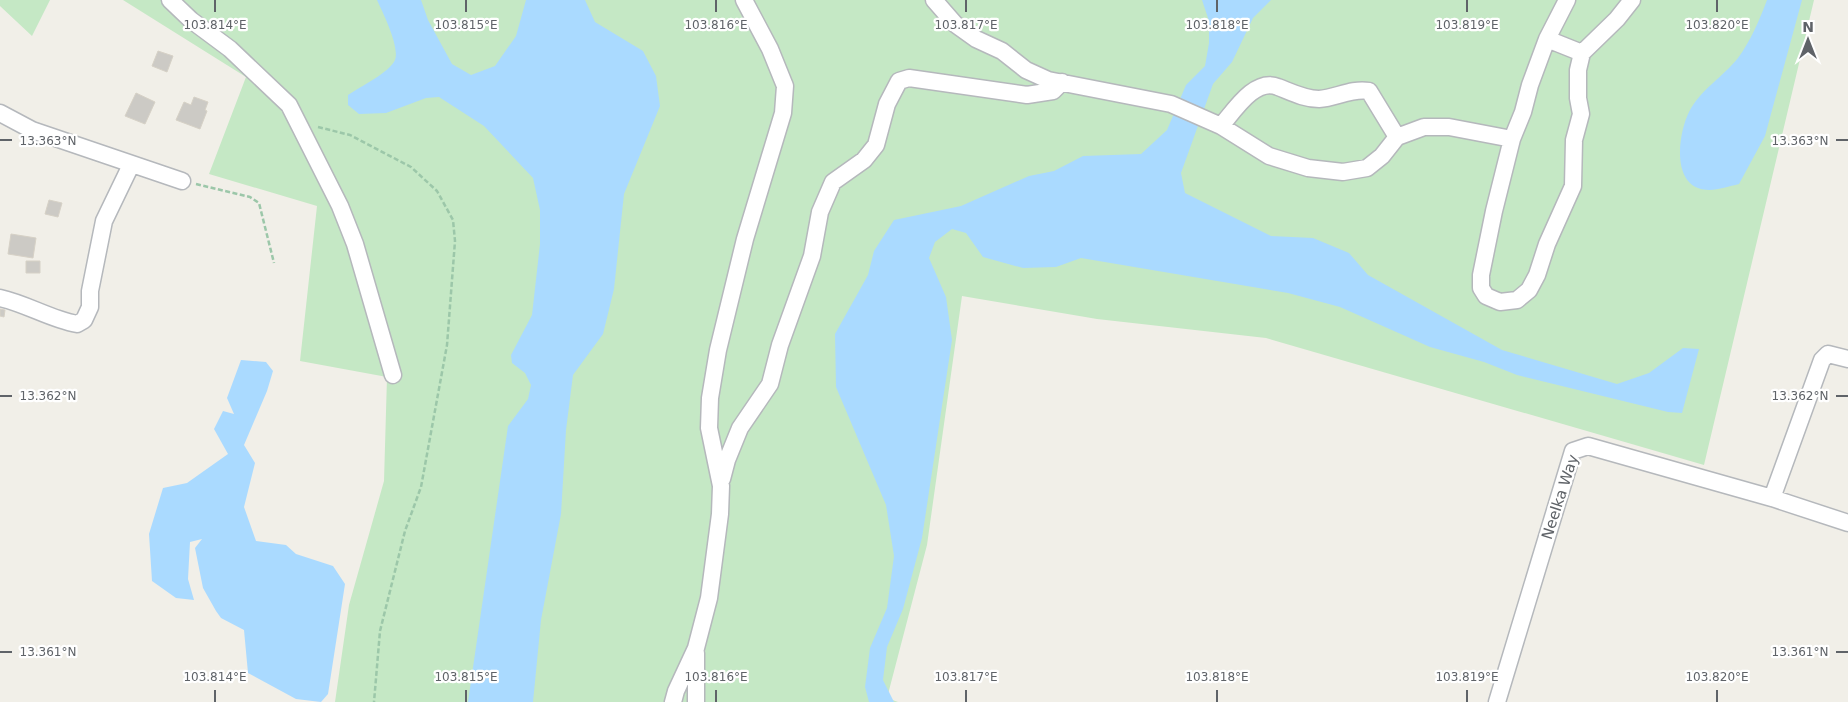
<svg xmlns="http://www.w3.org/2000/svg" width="1848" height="702" viewBox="0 0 1848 702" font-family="'DejaVu Sans',sans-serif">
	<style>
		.green { fill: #c5e8c5 }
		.water { fill: #aadaff }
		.building { fill: #cccac5; stroke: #d6d1c6 }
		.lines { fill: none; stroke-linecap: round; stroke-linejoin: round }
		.minor-casing { stroke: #b5b8bc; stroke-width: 19 }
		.path { stroke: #9cc7a9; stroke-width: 2.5; stroke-dasharray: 5 2.5; stroke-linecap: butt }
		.minor { stroke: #fff; stroke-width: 16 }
		.ticks { fill: none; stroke: #5f6368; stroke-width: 2 }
		.labels { text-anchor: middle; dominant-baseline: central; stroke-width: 4.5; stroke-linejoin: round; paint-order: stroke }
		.street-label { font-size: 15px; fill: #5f6368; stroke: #fff }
		.ticks-label { font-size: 12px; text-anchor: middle; fill: #5f6368; stroke: #fff; stroke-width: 4.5; stroke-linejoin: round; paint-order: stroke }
	</style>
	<rect width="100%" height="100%" fill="#f1efe8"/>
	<path class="green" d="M0 0H50L32 36 0 6Z
		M123 0H1814L1704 465 1266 338 1097 319 962 296 927 545 887 698 898 702H335L349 605 384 481 387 377 300 361 317 206 209 174 246 77Z"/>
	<path class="water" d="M377 0H421L428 20 452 64 471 75 495 66 516 36 526 0H585L595 22 643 51 656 76 660 106 624 194 614 289 603 334 573 375 566 430 561 514 541 620 533 702H468L508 426 528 399 531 385 525 373 512 363 511 355 532 315 540 244V210L533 178 484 126 439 97 426 98 386 113 359 114 348 105V95C360 87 390 72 395 60 400 47 383 13 377 0Z
		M1202 0H1271L1253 18 1232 62 1213 84 1181 173 1185 193 1271 236 1313 238 1349 253 1368 275 1502 350 1617 384 1649 373 1683 348 1699 349 1682 413 1668 412 1517 375 1484 362 1430 347 1340 307 1288 293 1081 258 1056 267 1023 268 983 257 966 233 952 229 935 242 929 258 946 297 952 340 922 538 903 609 887 647 883 680 894 702H869L865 687 870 648 887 608 894 556 886 505 836 387 835 334 868 275 874 251 894 220 961 206 1029 176 1054 171 1083 156 1141 154 1167 130 1186 85 1205 66 1209 43V21Z
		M1767 0H1802L1765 136 1739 184C1726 187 1711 193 1698 188 1672 178 1679 132 1689 112 1700 90 1723 77 1738 58 1750 42 1760 19 1767 0Z
		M241 360 266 362 273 371 267 391 244 445 255 463 244 507 256 541 286 545 296 554 333 566 345 584 328 694 321 702 296 699 248 673 244 630 221 618 216 611 203 588 195 548 202 539 190 542 188 579 194 600 176 598 152 581 149 534 163 488 187 483 228 454 214 429 223 411 234 414 227 398Z"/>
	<path class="building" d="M158 51 173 56 167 72 152 66Z
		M136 93 155 102 145 124 125 116Z
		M194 97 208 102 205 110 207 111 200 129 176 120 184 102 191 105Z
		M49 200 62 203 58 217 45 214Z
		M11 234 36 238 33 258 8 254Z
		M26 261H40V273H26Z
		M0 309 5 310 4 317 0 316Z"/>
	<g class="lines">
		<g class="minor-casing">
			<path id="minor" d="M170 0 191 20 230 49 289 105 340 206 355 244 393 375
				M934 0 955 24 976 39 1002 51 1026 70 1048 80 1171 104 1221 126 1269 156 1308 168 1343 172 1367 168 1382 156 1397 137 1424 127H1449L1512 139
				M1567 0 1547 39 1530 85 1523 112 1512 139 1494 211 1481 275V288L1486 296 1500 302 1517 300 1529 290 1537 275 1547 244 1573 186 1574 140 1581 114 1578 98V70L1582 53 1617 19 1632 0
				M1547 39 1582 53
				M0 113 32 130 182 181
				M1221 126C1234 111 1255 77 1278 87 1291 92 1304 99 1319 99 1336 98 1351 88 1369 91L1397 137
				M0 298C27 304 50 319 77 324L84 320 90 307V291L104 221 131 165
				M722 479 727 460 740 428 770 384 780 345 812 256 820 212 833 182 864 160 876 145 887 104 899 81 909 78 1027 95 1053 91 1062 82
				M1772 498 1822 360 1828 354 1848 359
				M696 653V702
				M673 702 676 691 696 648 709 598 720 514 721 486 709 428 710 398 718 350 745 239 783 113 785 86 770 49 744 0
				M1497 702 1573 451 1588 446 1772 498 1848 523"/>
		</g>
		<path class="path" d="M318 127 350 135 411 167 437 191 453 220 455 241 447 345 421 487 405 531 380 631 374 702
			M196 184 250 197 259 203 274 263"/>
		<use href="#minor" class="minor"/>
	</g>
	<path class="ticks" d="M215 0V12M466 0V12M716 0V12M966 0V12M1217 0V12M1467 0V12M1717 0V12M0 140H12M1836 140H1848M0 396H12M1836 396H1848M0 652H12M1836 652H1848M215 690V702M466 690V702M716 690V702M966 690V702M1217 690V702M1467 690V702M1717 690V702"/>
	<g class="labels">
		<g class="street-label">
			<text transform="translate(1560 497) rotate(-72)">Neelka Way</text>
		</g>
	</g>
	<g class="ticks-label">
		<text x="215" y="29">103.814°E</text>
		<text x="466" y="29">103.815°E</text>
		<text x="716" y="29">103.816°E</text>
		<text x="966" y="29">103.817°E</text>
		<text x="1217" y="29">103.818°E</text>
		<text x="1467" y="29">103.819°E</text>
		<text x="1717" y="29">103.820°E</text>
		<text x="48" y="145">13.363°N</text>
		<text x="1800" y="145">13.363°N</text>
		<text x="48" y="400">13.362°N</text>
		<text x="1800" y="400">13.362°N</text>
		<text x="48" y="656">13.361°N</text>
		<text x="1800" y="656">13.361°N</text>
		<text x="215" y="681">103.814°E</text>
		<text x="466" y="681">103.815°E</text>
		<text x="716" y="681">103.816°E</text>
		<text x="966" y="681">103.817°E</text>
		<text x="1217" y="681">103.818°E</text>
		<text x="1467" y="681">103.819°E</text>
		<text x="1717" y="681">103.820°E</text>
	</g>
	<g transform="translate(1808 40)" stroke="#ffffff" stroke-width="4" paint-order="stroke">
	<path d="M0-4L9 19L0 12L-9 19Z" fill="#5f6368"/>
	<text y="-8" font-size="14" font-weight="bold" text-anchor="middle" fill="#5f6368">N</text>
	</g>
</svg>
